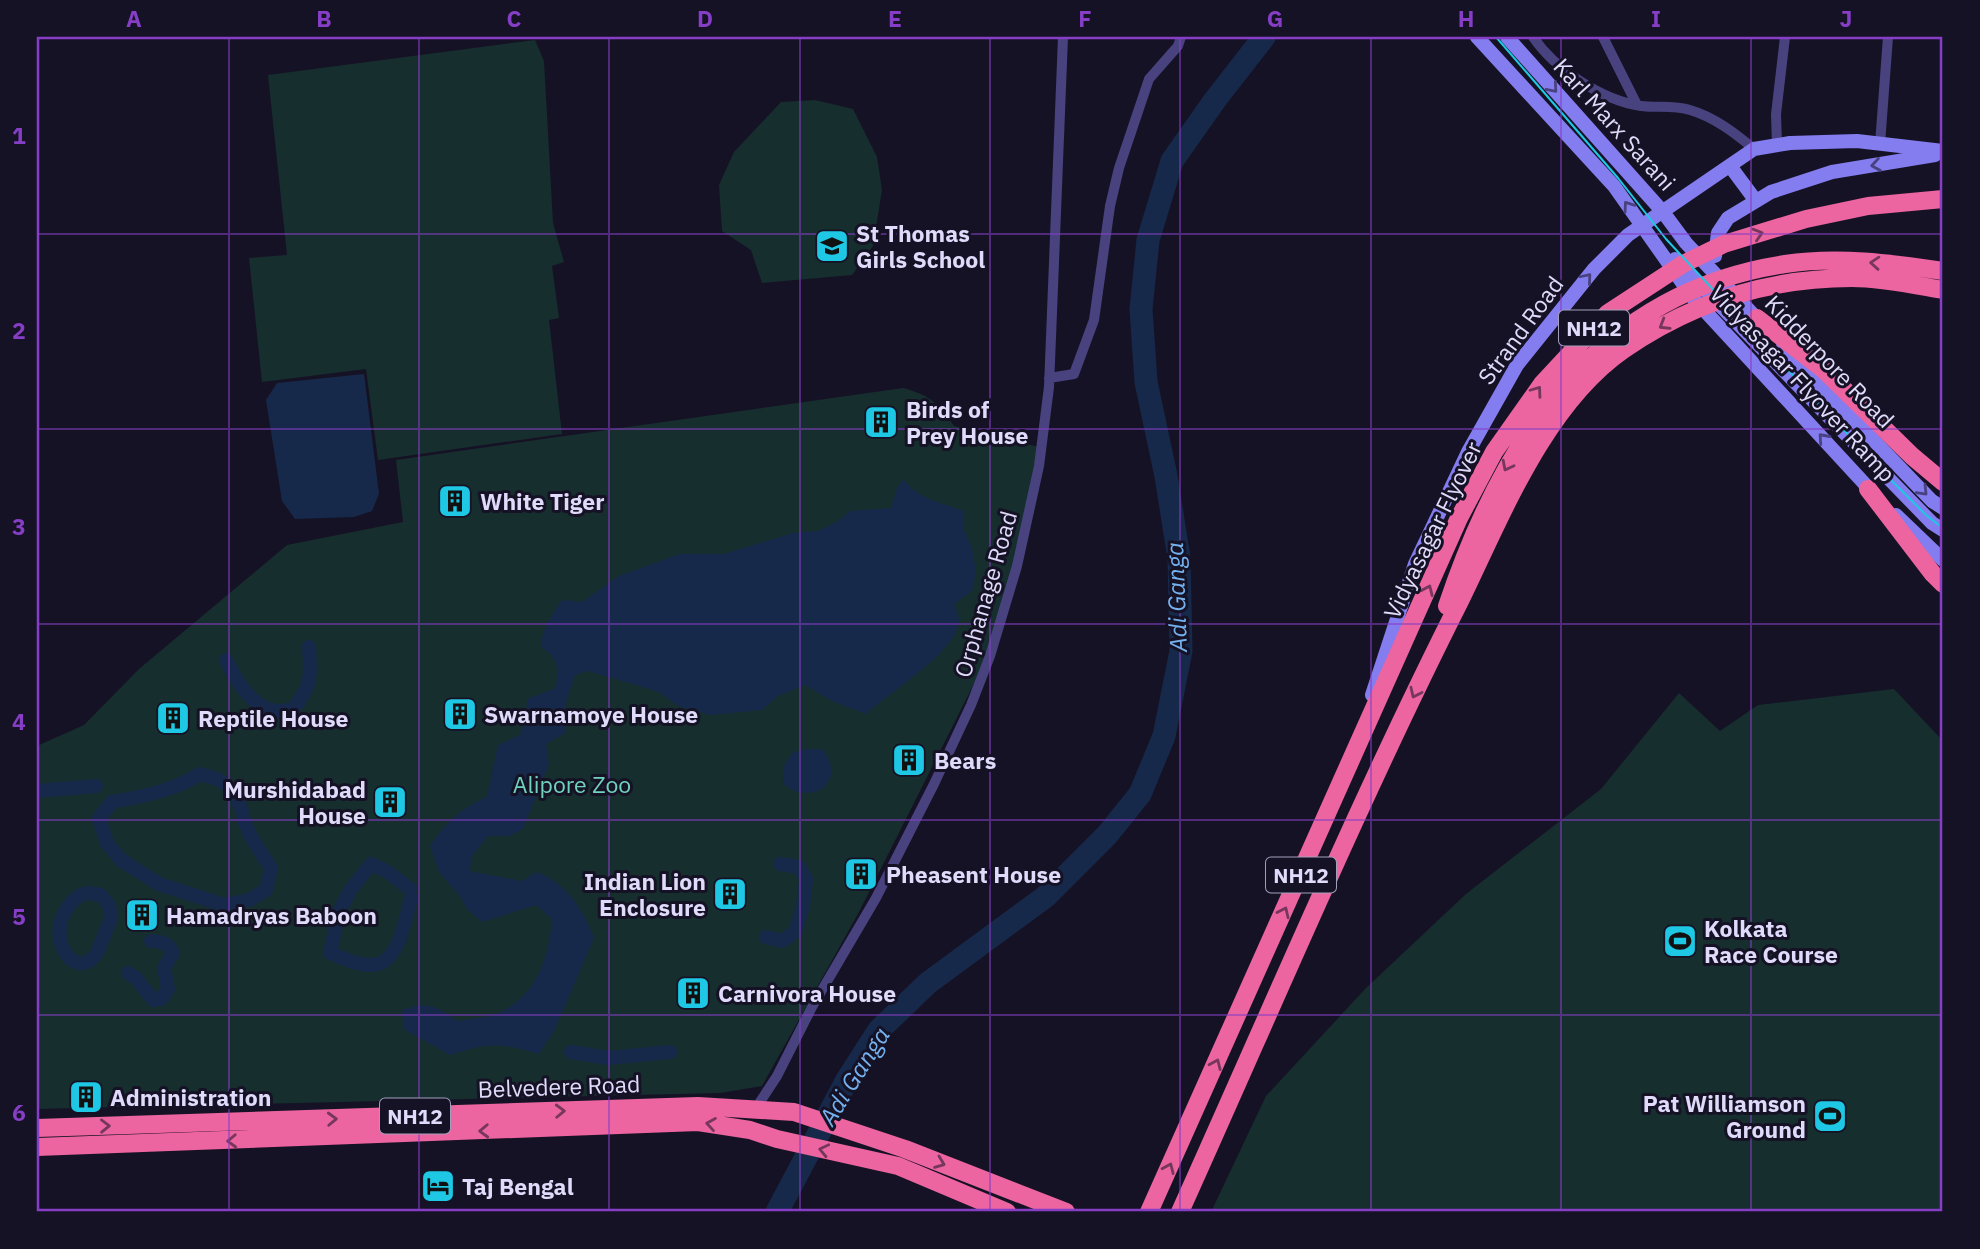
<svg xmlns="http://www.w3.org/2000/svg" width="1980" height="1249" viewBox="0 0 1980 1249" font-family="'IBM Plex Sans',sans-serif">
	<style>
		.green { fill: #162e2e }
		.water { fill: #17294a }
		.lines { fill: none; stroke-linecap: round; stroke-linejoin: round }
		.canal { stroke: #17294a; stroke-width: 14 }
		.river { stroke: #17294a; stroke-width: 23 }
		.street { stroke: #48437e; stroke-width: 10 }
		.secondary { stroke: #847def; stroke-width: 14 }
		.highway { stroke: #ec64a0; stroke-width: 18 }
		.tram { stroke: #1ec8e4; stroke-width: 2 }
		.oneway { stroke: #484280 }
		.oneway2 { stroke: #76375c }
		.grid { fill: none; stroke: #853ec5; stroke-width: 2; stroke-opacity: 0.55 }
		.labels { text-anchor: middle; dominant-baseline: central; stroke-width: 6; stroke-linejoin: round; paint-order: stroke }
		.shield { fill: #161225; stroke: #a39fbb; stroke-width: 2 }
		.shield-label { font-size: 21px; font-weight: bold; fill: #e0dbfb }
		.street-label { font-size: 23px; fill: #e0dbfb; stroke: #161225 }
		.poi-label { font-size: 23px; font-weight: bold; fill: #e0dbfb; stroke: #161225; text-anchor: start }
		.park-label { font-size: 23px; fill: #6fd3be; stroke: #161225 }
		.water-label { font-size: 24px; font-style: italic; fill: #75b1ee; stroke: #161225 }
		.neatline { fill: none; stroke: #853ec5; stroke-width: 2.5 }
		.grid-label { font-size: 23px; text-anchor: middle; font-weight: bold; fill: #853ec5 }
	</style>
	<rect width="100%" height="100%" fill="#161225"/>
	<path class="green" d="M535 40 544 61 553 223 564 262 552 266 559 318 549 320 562 434 378 460 366 369 262 382 249 258 287 255 268 75Z
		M815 100 853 109 877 157 882 190 873 246 852 275 762 283 751 250 722 231 719 185 734 152 781 102Z
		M903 388C929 395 939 403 954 426L1039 447 1015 557 989 654 859 912 762 1086 720 1093 37 1109V746L84 725 139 669 287 545 403 522 396 460Z
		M1894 689 1943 741V1212H1211L1266 1096 1366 988 1466 894 1601 789 1679 693 1720 731 1758 705Z"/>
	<path class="water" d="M364 374 379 494 372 511 354 517 295 519 282 501 266 400 277 383Z
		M903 479C919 500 940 502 964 511L963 528 972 548 976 573 972 591 954 604C956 609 959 616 959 621 958 650 888 694 866 714L832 701 805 685 778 696 762 710 710 715 678 706 659 692 616 679 587 671 575 675 566 702 565 733 546 744 549 764 523 829 510 836H488L472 856 469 871 522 881 537 872C567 884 583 909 594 938L555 1029 539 1054C500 1043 489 1042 450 1055L404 1029 402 1010C427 1001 437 1006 458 1021 471 1018 490 1018 501 1012 538 993 549 957 552 919L536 905 482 922 467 909 460 896 439 872 430 846C445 823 462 807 487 797L498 745 520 735 526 716 527 699 556 688C558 667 560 659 541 647 540 634 554 611 562 600L582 602 619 576 680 554H724L793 533 818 531 838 521 850 511 891 508 897 489Z
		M806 749H822C841 770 829 798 799 792 794 792 788 787 784 784L783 768 792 753Z"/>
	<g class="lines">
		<path class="canal" d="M226 660C236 679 251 708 276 711 281 711 288 710 293 709 312 687 311 675 309 647
			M37 791 96 786
			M242 811C233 786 226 780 200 774 172 791 144 796 112 802L99 818 107 843 121 860 159 884 224 905 249 900 266 890 271 868 251 837 243 818
			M410 889 388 872 371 864 351 889 339 912 330 953C343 958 358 966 372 965 400 964 405 918 411 898
			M111 918C106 929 102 943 96 954 75 984 41 934 72 902 81 892 88 892 101 895L109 905 111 915
			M766 937 782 941 795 932 803 906 806 879 799 867 780 864
			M128 973 136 978 153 1000 161 999 168 989 164 968 173 953C168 942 162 942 151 941
			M571 1052 608 1058 670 1052"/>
		<path class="river" d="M777 1212 847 1080 879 1030 928 983 1045 897 1107 835 1140 794 1164 736 1181 651 1179 558 1166 476 1146 382 1141 309 1148 240 1172 161 1215 100 1264 37"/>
		<path class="street" d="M1533 37C1555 69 1601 100 1641 106 1656 108 1675 105 1690 110 1714 117 1735 133 1754 149
			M1603 37 1637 105
			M1880 144 1888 37
			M1777 145 1776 114 1785 37
			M1049 378 1074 374 1094 320 1110 206 1119 168 1149 79 1178 46 1181 37
			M756 1108 777 1076 812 1007 876 898 934 784 971 705 990 656 1017 566 1039 466 1049 387 1063 37"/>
		<path class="secondary" d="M1477 37 1614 186 1693 298 1874 494
			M1507 37 1663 212 1686 243 1764 326
			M1730 166 1756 201
			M1715 256 1718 233 1728 218 1771 192 1832 172 1935 155
			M1675 259 1932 523 1943 530
			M1783 346 1932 501 1943 508
			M1896 515 1943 560
			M1372 695 1415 564 1468 452 1517 365 1594 269 1628 235 1754 149 1790 143 1857 141 1943 151"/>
		<path class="highway" d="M1757 318 1824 370 1912 456 1943 482
			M1868 489 1933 574 1943 584
			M1447 606C1503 439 1597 292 1785 264 1837 256 1891 263 1943 271
			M37 1128 698 1106 794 1112 905 1149 1066 1212
			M37 1147 698 1122 750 1130 777 1139 898 1166 1007 1212
			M1149 1212 1459 518 1494 452 1542 384 1608 313 1683 264 1724 244 1806 219 1868 206 1943 199
			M1180 1212C1272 1008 1359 801 1460 601 1501 517 1544 405 1623 350 1691 303 1769 278 1852 278 1882 278 1914 285 1943 290"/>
		<path class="tram" d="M1496 37 1618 178 1666 239 1883 472 1927 516 1943 528"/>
	</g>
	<defs><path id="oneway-chevron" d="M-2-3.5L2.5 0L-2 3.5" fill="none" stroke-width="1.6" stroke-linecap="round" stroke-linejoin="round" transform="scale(1.75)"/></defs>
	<g class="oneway">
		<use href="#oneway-chevron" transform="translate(1553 88) rotate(49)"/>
		<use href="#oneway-chevron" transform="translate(1876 165) rotate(171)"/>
		<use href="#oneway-chevron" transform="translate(1628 206) rotate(-125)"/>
		<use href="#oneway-chevron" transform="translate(1587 278) rotate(-50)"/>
		<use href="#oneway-chevron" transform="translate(1823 438) rotate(-132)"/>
		<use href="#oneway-chevron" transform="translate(1923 491) rotate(46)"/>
	</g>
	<g class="oneway2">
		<use href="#oneway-chevron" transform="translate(1758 234) rotate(-17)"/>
		<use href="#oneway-chevron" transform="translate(1875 263) rotate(-176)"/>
		<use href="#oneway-chevron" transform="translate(1664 325) rotate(149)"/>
		<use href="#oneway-chevron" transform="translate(1537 391) rotate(-54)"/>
		<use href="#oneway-chevron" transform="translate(1507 466) rotate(117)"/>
		<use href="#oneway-chevron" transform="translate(1428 590) rotate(-66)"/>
		<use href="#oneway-chevron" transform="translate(1415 693) rotate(115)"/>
		<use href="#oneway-chevron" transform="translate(1284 912) rotate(-65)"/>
		<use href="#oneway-chevron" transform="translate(1216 1064) rotate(-66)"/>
		<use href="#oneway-chevron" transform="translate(560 1111) rotate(-2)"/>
		<use href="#oneway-chevron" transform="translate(332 1119) rotate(-2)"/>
		<use href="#oneway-chevron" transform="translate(711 1124) rotate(-171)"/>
		<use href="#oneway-chevron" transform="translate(105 1126) rotate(-1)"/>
		<use href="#oneway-chevron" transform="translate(484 1131) rotate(178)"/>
		<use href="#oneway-chevron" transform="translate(232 1141) rotate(178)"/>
		<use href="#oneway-chevron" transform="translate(824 1150) rotate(-167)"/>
		<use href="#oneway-chevron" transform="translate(940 1163) rotate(21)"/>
		<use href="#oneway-chevron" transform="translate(1169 1168) rotate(-66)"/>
	</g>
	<path class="grid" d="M229 37V1212M419 37V1212M609 37V1212M800 37V1212M990 37V1212M1180 37V1212M1371 37V1212M1561 37V1212M1751 37V1212M37 234H1943M37 429H1943M37 624H1943M37 820H1943M37 1015H1943"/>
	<defs>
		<g id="school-square" transform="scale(1.75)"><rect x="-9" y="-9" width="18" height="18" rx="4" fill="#1ec8e4" stroke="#161225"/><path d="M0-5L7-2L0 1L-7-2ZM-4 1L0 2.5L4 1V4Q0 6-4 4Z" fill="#111"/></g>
		<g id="building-square" transform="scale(1.75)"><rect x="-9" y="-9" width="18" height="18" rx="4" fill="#1ec8e4" stroke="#161225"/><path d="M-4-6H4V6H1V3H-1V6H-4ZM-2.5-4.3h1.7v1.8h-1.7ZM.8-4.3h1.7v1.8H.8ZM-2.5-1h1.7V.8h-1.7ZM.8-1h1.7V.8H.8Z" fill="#111"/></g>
		<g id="stadium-square" transform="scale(1.75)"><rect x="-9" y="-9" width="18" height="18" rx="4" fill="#1ec8e4" stroke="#161225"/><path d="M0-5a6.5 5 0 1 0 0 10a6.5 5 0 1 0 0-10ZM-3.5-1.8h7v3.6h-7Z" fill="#111"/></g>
		<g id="hotel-square" transform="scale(1.75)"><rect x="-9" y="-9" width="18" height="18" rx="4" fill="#1ec8e4" stroke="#161225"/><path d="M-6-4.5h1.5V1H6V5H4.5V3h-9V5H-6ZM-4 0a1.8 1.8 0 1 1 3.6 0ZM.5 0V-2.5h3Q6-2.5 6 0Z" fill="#111"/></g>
	</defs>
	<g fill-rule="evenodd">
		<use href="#school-square" x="832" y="246"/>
		<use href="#building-square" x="881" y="422"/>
		<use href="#building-square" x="455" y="501"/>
		<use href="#building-square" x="460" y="714"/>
		<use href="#building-square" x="173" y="718"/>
		<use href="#building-square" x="909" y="760"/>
		<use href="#building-square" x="390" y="802"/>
		<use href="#building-square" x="861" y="874"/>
		<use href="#building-square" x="730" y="894"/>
		<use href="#building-square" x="142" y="915"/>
		<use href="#stadium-square" x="1680" y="941"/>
		<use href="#building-square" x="693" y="993"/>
		<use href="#building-square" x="86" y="1097"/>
		<use href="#stadium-square" x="1830" y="1116"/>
		<use href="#hotel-square" x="438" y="1186"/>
	</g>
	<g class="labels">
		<g class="shield">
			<rect x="1559" y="310.5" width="70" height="35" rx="5"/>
			<rect x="1266" y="857.5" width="70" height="35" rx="5"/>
			<rect x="380" y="1098.5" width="70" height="35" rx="5"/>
		</g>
		<g class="shield-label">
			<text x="1594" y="328">NH12</text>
			<text x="1301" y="875">NH12</text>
			<text x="415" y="1116">NH12</text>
		</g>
		<g class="street-label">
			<text transform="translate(1615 124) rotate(48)">Karl Marx Sarani</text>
			<text transform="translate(1520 330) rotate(-54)">Strand Road</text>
			<text transform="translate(1830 361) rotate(46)">Kidderpore Road</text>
			<text transform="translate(1803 383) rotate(47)">Vidyasagar Flyover Ramp</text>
			<text transform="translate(1432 530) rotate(-64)">Vidyasagar Flyover</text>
			<text transform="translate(985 594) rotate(-74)">Orphanage Road</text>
			<text transform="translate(559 1086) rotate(-2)">Belvedere Road</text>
		</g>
		<g class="poi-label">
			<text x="856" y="233">St Thomas<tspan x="856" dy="26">Girls School</tspan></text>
			<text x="906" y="409">Birds of<tspan x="906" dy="26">Prey House</tspan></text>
			<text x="480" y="501">White Tiger</text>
			<text x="484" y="714">Swarnamoye House</text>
			<text x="198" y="718">Reptile House</text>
			<text x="934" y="760">Bears</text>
			<text x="366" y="789" text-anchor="end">Murshidabad<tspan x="366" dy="26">House</tspan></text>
			<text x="886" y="874">Pheasent House</text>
			<text x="706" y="881" text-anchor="end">Indian Lion<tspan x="706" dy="26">Enclosure</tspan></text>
			<text x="166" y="915">Hamadryas Baboon</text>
			<text x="1704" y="928">Kolkata<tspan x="1704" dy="26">Race Course</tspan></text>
			<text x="718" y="993">Carnivora House</text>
			<text x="110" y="1097">Administration</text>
			<text x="1806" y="1103" text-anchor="end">Pat Williamson<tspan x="1806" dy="26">Ground</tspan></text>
			<text x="462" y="1186">Taj Bengal</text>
		</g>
		<g class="park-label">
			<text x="572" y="784">Alipore Zoo</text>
		</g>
		<g class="water-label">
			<text transform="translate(1176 597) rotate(-92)">Adi Ganga</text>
			<text transform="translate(854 1076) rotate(-58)">Adi Ganga</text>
		</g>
	</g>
	<rect width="1980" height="1249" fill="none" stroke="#161225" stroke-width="77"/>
	<rect x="38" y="38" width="1903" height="1172" class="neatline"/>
	<g class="grid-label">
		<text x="134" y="27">A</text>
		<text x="324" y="27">B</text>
		<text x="514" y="27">C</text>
		<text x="705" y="27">D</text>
		<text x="895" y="27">E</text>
		<text x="1085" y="27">F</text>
		<text x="1275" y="27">G</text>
		<text x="1466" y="27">H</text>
		<text x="1656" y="27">I</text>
		<text x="1846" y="27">J</text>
		<text x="19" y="144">1</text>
		<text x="19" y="339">2</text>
		<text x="19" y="535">3</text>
		<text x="19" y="730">4</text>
		<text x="19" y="925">5</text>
		<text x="19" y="1121">6</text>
	</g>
</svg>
